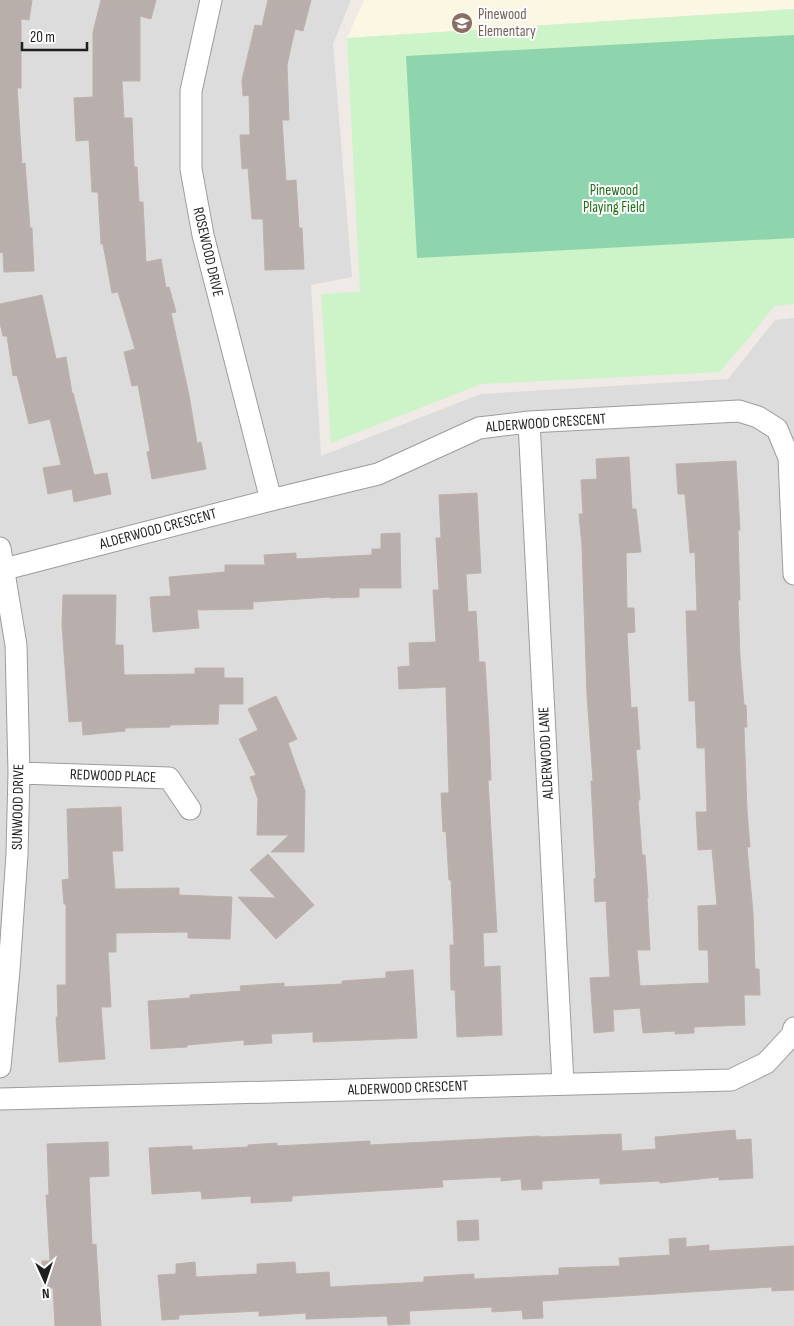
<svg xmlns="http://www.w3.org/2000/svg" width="794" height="1326" viewBox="0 0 794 1326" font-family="'Sofia Sans Condensed',sans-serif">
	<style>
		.residential { fill: #dddcdc }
		.education { fill: #fbf7e3 }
		.park { fill: #cdf3c9 }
		.pitch { fill: #8ed4ad }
		.building { fill: #b8afac; stroke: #bfb0aa }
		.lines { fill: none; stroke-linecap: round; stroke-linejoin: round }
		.minor-casing { stroke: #9c9c9c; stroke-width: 23 }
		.minor { stroke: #fff; stroke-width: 21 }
		.labels { text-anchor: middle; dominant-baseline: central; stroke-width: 4; stroke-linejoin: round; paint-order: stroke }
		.education-label { font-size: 15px; fill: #785e54; stroke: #fff; text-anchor: start }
		.park-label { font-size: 15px; fill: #217119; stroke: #fff }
		.street-label { font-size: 15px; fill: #1f1f1f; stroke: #fff }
	</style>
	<rect width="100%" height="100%" fill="#efeae6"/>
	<path class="residential" d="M0 0H351L333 44 352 277 311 285 321 456 481 394 728 379 775 320 794 318V1326H0Z"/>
	<path class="education" d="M364 0H794V9L347 38Z"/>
	<path class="park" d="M794 9V304L775 306 720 372 481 384 331 443 321 294 360 292 347 38Z"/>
	<path class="pitch" d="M794 35V238L417 258 406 56Z"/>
	<path class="building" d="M0 0H32L29 20 21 19V88H17L22 164 25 163 30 228H32L34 271 4 272 3 252 0 253Z
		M101 0H156L151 19 140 16V81H122L124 118H132L134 167H137L139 202H143L146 262 161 259 166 288 169 287 176 312 171 313 189 395 197 443 201 442 206 469 152 479 147 452 150 451 138 385 132 386 124 352 135 349 118 292 112 293 103 244H101L98 192H92L89 140 76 141 74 98 93 97V32Z
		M268 0H311L303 31 295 29 287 65 289 120H282L286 181 296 180 299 228H302L304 269 265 270 263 219H252L248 168 242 169 240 135H250L249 95 243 96 242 80 255 25 262 26Z
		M42 295 56 359 66 357 72 393H73L94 475 107 473 111 494 74 502 72 489 48 494 43 468 61 465 50 419 29 424 17 375 13 376 7 336H3L0 323V304Z
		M629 457 632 509H636L641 552 626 553 627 608H634L635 632 627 633 631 708 637 707 640 749 636 750 640 800H638L642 855H645L648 898H647L650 950H637L640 986 709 983 708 950H699L698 906 717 905 712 849 698 850 696 812H707L705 748H697L695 701H689L686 611H697L695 552 690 553 685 494H678L676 464 736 461 740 530H738L740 600H738L740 657 744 705H746L747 727H744L747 810 750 847H747L753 913 755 969H759L760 995H744L745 1025 694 1027V1033L675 1034V1031L643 1033 640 1008 613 1010 614 1031 594 1033 590 978 610 977 606 901 595 902 594 879 596 878 591 781H593L587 695 582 546 579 514H583L581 480 597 479 596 459Z
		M477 493 481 573 466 574 468 612 476 611 479 662H485L489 730 491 780H488L497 932 483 933 484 967 500 966 502 1035 457 1037 455 990H451L450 945H454L451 880H449L446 831 443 832 441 793H449L446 687 399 689 398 667 410 666 409 643 436 642 433 590H439L436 538H441L439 495Z
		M400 533 401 588H359V597L330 598V597L253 602V609L197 610 199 628 153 632 150 597 171 596 169 577 225 572V565H265L264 555 296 553V559L372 555V549H381V534Z
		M63 595H116L115 645H123L124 675 195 674V668H224V678H243V704H219L218 724 170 725V727L125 728V731L83 735 82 721 69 722 62 625Z
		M276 696 297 739 288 743 305 791 304 852H271L289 835H257L258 799 250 777 256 775 239 739 258 730 248 709Z
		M121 807 123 851H112L115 889 179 888V895L232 897 230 939 188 938V932L116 933V952H108L111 1007H101L105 1059 59 1062 56 1017H58L57 985H66V904H64L62 880 69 879 67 809Z
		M268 854 314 905 276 939 238 897 276 898 250 870Z
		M413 970 417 1038 313 1042V1032L271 1034 272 1043 244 1045V1040L187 1045V1047L151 1049 148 1001 190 998V995L241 991 240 986 284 983V987L342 984V981L386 978V972Z
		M735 1130 736 1140 751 1139 753 1178 719 1180V1177L660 1183 659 1181 600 1184V1178L542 1181V1189L522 1190 521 1179 501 1181V1177L442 1180 443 1187 292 1196V1201L251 1203V1196L202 1199 201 1191 152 1194 149 1148 192 1146V1150L248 1147V1145L277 1143V1146L370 1141V1145L540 1136V1137L621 1134 622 1151 656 1149 655 1137Z
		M108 1142 109 1176 89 1177 92 1245 96 1244 101 1326H55L53 1288H44L42 1261H50L46 1195H49L47 1144Z
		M478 1220 479 1240 458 1241 457 1221Z
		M686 1238V1247L709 1245V1251L794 1246V1290L772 1291V1287L542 1301 543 1318 523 1319 522 1310 492 1312V1307L409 1311 410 1324 388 1325 387 1316 306 1319V1313L259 1316V1311L179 1315V1319L162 1320 158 1275 176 1274V1264L195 1262 196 1277 257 1274V1264L295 1262 296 1274 329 1272 330 1287 424 1282V1277L474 1274V1279L559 1275V1268L620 1266 619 1258 670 1255 669 1239Z"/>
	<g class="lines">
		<g class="minor-casing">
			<path id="minor" d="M211 0 191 91V169L203 235 271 500
				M529 422 563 1084
				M0 548 16 645 19 773 17 854 9 970 0 1067
				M5 569 271 500 378 474 479 428 529 422 739 411 758 417 777 429 789 458 794 574
				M19 773 169 778 190 809
				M0 1099 731 1080 766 1063 792 1035 794 1028"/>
		</g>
		<use href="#minor" class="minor"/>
	</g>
	<defs>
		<g id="school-disc" transform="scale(1.125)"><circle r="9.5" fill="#8d6e63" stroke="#fff"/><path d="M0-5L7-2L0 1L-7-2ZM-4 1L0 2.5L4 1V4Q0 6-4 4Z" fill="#fff"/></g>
	</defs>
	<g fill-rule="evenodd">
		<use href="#school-disc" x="462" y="23"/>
	</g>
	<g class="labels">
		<g class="education-label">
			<text x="478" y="14">Pinewood<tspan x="478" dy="17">Elementary</tspan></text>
		</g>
		<g class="park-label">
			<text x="614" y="190">Pinewood<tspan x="614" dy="17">Playing Field</tspan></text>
		</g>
		<g class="street-label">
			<text transform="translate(208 252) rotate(77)">ROSEWOOD DRIVE</text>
			<text transform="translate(546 423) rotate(-4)">ALDERWOOD CRESCENT</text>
			<text transform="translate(158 529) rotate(-15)">ALDERWOOD CRESCENT</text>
			<text transform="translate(546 753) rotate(-93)">ALDERWOOD LANE</text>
			<text transform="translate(113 776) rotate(2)">REDWOOD PLACE</text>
			<text transform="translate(18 807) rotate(-89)">SUNWOOD DRIVE</text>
			<text transform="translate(408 1088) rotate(-2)">ALDERWOOD CRESCENT</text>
		</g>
	</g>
	<g transform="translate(45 1281) rotate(177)" stroke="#ffffff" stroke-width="4" paint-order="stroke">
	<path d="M0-4L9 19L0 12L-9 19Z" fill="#1f1f1f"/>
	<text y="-8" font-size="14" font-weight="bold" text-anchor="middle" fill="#1f1f1f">N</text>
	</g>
	<path d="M22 42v8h65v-8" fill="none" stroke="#1f1f1f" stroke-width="2.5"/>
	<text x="30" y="42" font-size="15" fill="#1f1f1f" stroke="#ffffff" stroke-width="4" paint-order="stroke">20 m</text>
</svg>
